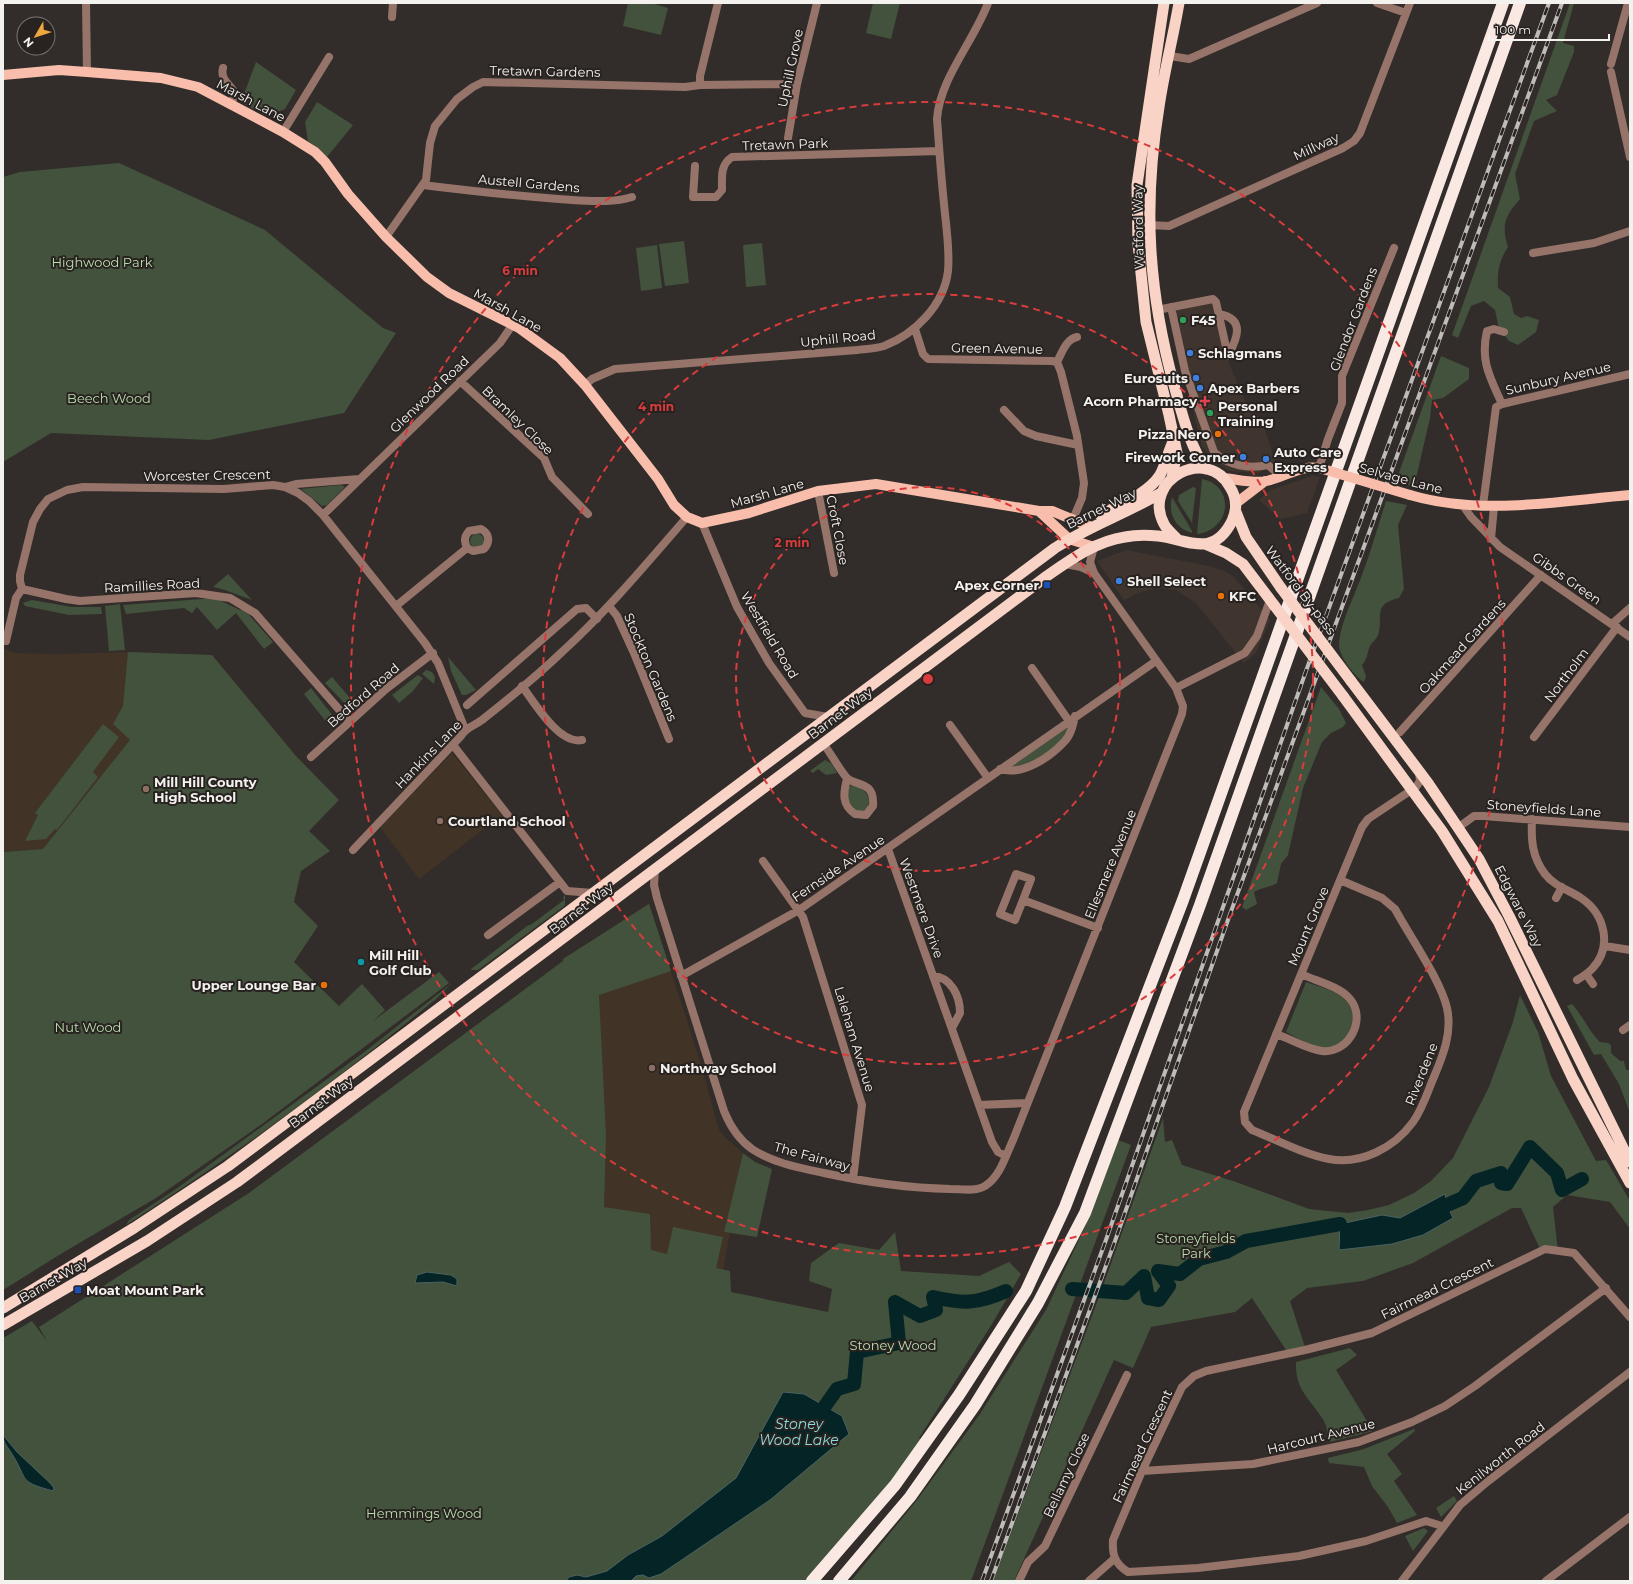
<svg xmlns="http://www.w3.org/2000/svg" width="1633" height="1584" viewBox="0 0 1633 1584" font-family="Montserrat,sans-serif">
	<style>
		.built { fill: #3f352e }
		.education { fill: #413325 }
		.green { fill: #42523c }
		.water { fill: #042425; stroke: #4c6262 }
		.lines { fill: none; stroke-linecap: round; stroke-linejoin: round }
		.river { stroke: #042425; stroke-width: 14 }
		.minor { stroke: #977469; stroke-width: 8 }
		.primary { stroke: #f8beab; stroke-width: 10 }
		.trunk { stroke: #f9d3c6; stroke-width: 11 }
		.motorway { stroke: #fae8e2; stroke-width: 12 }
		.rail-casing { stroke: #bebcb9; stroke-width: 4 }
		.rail { stroke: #282320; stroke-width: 2.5; stroke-dasharray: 8; stroke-linecap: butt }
		.primary-bridge { stroke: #f8beab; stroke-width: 10 }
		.trunk-bridge { stroke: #f9d3c6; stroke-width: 11 }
		.ring { fill: none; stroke: #d93c3c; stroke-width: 2; stroke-dasharray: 7 5 }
		.leisure-dot { fill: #2e9e5b; stroke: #282320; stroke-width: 1.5 }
		.shop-dot { fill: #3f7fe0; stroke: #282320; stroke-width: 1.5 }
		.health-dot { fill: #e0444e; stroke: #282320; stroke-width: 1.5 }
		.food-dot { fill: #e8710a; stroke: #282320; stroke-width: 1.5 }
		.transit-dot { fill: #1a4fb4; stroke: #282320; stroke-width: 1.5 }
		.education-dot { fill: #8d6e63; stroke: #282320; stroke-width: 1.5 }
		.culture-dot { fill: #0f9aa8; stroke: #282320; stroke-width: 1.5 }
		.labels { text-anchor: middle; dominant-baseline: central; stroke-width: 4; stroke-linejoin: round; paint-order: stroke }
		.street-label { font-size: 13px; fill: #f4f2ef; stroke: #282320 }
		.park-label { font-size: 13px; fill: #badeae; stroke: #282320 }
		.poi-label { font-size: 13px; font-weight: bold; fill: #f4f2ef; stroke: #282320; text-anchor: start }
		.water-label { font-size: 14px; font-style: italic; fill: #8edbdd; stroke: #282320 }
		.centre { fill: #d93c3c; stroke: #282320; stroke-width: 2 }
		.ring-label { font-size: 12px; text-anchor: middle; font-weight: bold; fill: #d93c3c; stroke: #282320; stroke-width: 4; stroke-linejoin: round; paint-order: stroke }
	</style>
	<rect width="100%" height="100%" fill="#322d2a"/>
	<path class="built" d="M1213 302 1227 359 1247 405 1262 420 1276 464 1258 473 1230 471 1217 463 1210 458 1202 446 1168 310Z
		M1312 476 1320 477 1307 513 1280 519 1259 500 1270 490Z
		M1126 550 1209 566 1225 571 1235 578 1270 620 1256 653 1244 663 1196 603 1176 590 1156 588 1138 593 1124 600 1097 561Z"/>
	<path class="education" d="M3 648 15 653 59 654 128 652 212 655 294 753 43 849 3 852Z
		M452 753 502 815 419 879 380 827Z
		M649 903 701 1064 719 1130 726 1138 743 1153 724 1232 730 1233 722 1276 648 1260 602 1214 564 959Z"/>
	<path class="green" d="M628 3H651L668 8 661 35 623 26Z
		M873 3H900L891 39 866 33Z
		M1570 3H1574L1563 43 1574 46V52L1557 95 1546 100 1557 111 1534 121 1515 174 1520 199C1505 216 1501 225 1508 247 1499 261 1497 272 1498 288L1510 297 1514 314 1521 318 1527 316 1539 320 1536 332 1518 345 1509 341 1499 329 1495 310 1484 301 1471 306 1458 338 1452 335Z
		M256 62 296 90 285 109 266 116 241 102Z
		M317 102 353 125 327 157 308 141 305 122Z
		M119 163 265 230 383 328 396 333 344 413 209 440 51 433 3 462V177L20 172Z
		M684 241 689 283 665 286 659 244Z
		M762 243 766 285 746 287 743 245Z
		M657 245 662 288 641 291 636 248Z
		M1441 356 1469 368V379L1443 398 1432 400 1430 418 1414 487 1396 481Z
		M1202 479C1236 486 1231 530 1197 534Z
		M341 485 345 487 327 505 322 506 301 489Z
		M1193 487 1196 488 1192 523 1178 501 1179 495Z
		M1172 497 1192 531V533C1175 528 1168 514 1172 497Z
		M1386 501 1407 505 1398 525 1404 589 1399 598C1371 604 1384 619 1378 635 1376 640 1371 643 1369 648 1367 656 1367 659 1362 665L1366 676 1364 682C1354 676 1339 656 1339 645 1340 623 1355 595 1362 575 1371 551 1378 526 1386 501Z
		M470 541a7 7 0 1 1 14 0a7 7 0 1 1-14 0Z
		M228 574 252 600 222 589 213 587Z
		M215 598 240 610 243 608 273 642 264 649 236 613 217 630 197 607 192 613 184 608 126 614 123 605Z
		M32 600 72 607H101L102 614 69 615 25 606 23 603Z
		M120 604 125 650 109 651 105 606Z
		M128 652 212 655 295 755 339 800 309 831 330 851 301 871 294 902 318 926 294 962 339 1006 362 984 385 1010 373 1021 439 972 449 983 262 1124 156 1198 64 1252 3 1290V852L43 849 130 740 113 724 123 706Z
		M448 657 476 690 466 695H462L451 671Z
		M426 670 432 672 435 677 434 684 422 674Z
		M418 675 423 678 413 691 399 703 392 695Z
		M332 677 355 704 349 708 325 683Z
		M1321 687 1339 709 1346 723 1343 727 1331 733 1322 742 1303 788 1288 855 1281 864 1277 883C1269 888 1262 887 1254 892L1257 904 1246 910 1242 907Z
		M311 688 337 721 331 728 304 694Z
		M103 724 119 737 93 772 98 777 57 830 55 829 46 839 25 841 38 815 35 813Z
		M1068 727H1069L1063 741 1048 752 1025 766 1011 767Z
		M825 760 831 763 837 773 826 775 818 769 813 773 810 771Z
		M852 785C863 786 872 796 868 807L864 811H856L847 798 849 787Z
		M565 895V905L563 907 478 970H470L527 926 532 924 564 900 563 897Z
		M649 904 671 971 599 995 606 1135 604 1207 650 1214 651 1250 667 1254 673 1227 723 1237 716 1268 730 1271 731 1292 828 1312 832 1289 809 1281 811 1263 839 1243 879 1250 895 1232 901 1271 979 1276 1009 1262 1021 1274 992 1324 919 1438 921 1439 890 1482 808 1581H3V1338L32 1321 47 1341 39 1327 249 1193 563 961V959Z
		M1306 982C1319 987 1337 990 1347 1002 1363 1020 1344 1054 1320 1048 1308 1045 1296 1037 1286 1032Z
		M452 983 436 999C337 1080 234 1156 126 1225L129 1220 176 1189 367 1050Z
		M1520 995 1538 1032 1551 1076 1596 1161 1606 1160 1630 1201V1229L1610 1202 1567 1195 1553 1207 1558 1251H1541L1521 1208H1512L1413 1263 1363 1281 1307 1288 1290 1301 1306 1350 1288 1353 1252 1298 1235 1312 1151 1327 1133 1368 1114 1360 1014 1581H993L1099 1297 1163 1118 1165 1142 1172 1140 1182 1165 1236 1182 1309 1209 1348 1213 1368 1210 1389 1205 1414 1193 1431 1181 1453 1158 1489 1087 1513 1022Z
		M1572 1004C1583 1016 1588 1030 1600 1042L1608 1043 1611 1045V1053L1620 1061H1624L1626 1070H1630V1113L1619 1084 1601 1054 1594 1055 1567 1006Z
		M1118 1140 1131 1145 971 1581H851L917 1500 980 1414 1046 1310 1090 1216Z
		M743 1153 755 1162 772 1169 757 1237 724 1232Z
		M1350 1348 1357 1355 1336 1370 1373 1431 1330 1442C1328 1435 1327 1427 1324 1421 1310 1398 1295 1391 1296 1362Z
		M1414 1429 1415 1431 1387 1454 1402 1474 1394 1481 1417 1515 1397 1523 1388 1507 1372 1486 1364 1467 1329 1463 1328 1458 1364 1449Z
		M1454 1496 1457 1501 1441 1517 1436 1508Z
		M1424 1528 1428 1531 1413 1551 1405 1536Z"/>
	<path class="water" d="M1445 1194 1447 1205 1453 1218 1423 1235 1392 1244 1339 1250 1340 1224 1382 1215 1400 1218Z
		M427 1272 451 1275 457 1279V1286L443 1282 415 1283 417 1275Z
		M783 1392 804 1394 842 1416 849 1434 770 1500 661 1574 649 1578 643 1575 636 1576 631 1581H566L569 1577 577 1575 586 1577 607 1571 628 1555 662 1536 736 1478Z
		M3 1435 17 1452 50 1483 54 1488 53 1491C17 1481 29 1481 12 1454 8 1447 3 1443 3 1435Z"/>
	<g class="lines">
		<path class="river" d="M1447 1205 1463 1198 1476 1181 1501 1173V1183L1507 1184 1530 1147 1557 1173 1562 1190 1582 1179
			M1072 1289 1126 1293 1144 1276 1148 1298 1159 1300 1169 1286 1158 1271 1180 1274 1199 1259 1226 1252 1246 1241 1340 1224
			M825 1406 837 1389 854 1384 857 1352 899 1343 895 1302 920 1316 936 1310 933 1297C963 1304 977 1304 1006 1291"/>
		<path class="minor" d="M86 3 87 72
			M1377 3 1406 13
			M392 17 393 3
			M1170 56 1189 59 1317 3
			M1611 64 1628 3
			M223 68C220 80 230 84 235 93L231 105
			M1611 72 1630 157
			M700 85V76L718 3
			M283 132 329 57
			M788 138 797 84 817 3
			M695 166 693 197H716L722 190C722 177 720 165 732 157L939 151
			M423 185C473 191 522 197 572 200 593 201 612 203 632 197
			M1149 225 1169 226 1343 148 1354 141 1360 133 1410 3
			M386 237 426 180 430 143 435 126 457 99 473 87 483 82 685 87 700 85 797 84
			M1533 253 1594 243 1630 231
			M1171 307 1185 371 1214 452C1228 466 1249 469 1268 465L1275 471 1278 477
			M1157 310 1213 299 1216 302 1228 356
			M1219 314C1246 319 1237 339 1228 356
			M915 329 923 354 928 359 1052 361 1057 362 1061 372 1077 436 1084 483 1082 498 1073 519
			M1057 362C1062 353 1066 339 1077 337
			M460 381 544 458 552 477 588 514
			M585 385 592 379 615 369 857 350C865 349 875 349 884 346 915 334 944 305 948 271 950 249 946 226 944 204 941 175 939 147 937 119 940 78 974 41 988 3
			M1502 404C1490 377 1480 361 1487 331L1494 329 1504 332
			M1004 410 1024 431 1036 436 1078 445
			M1319 468 1328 439 1342 403V376L1394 248
			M285 487 296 484 359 479
			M818 491 834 573
			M1462 504 1471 517 1500 547 1630 637
			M1483 505 1496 407 1502 404 1630 374
			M323 515 500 343 513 324
			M702 523 737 607 769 663 805 713 828 717
			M1491 539 1494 506
			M1065 564 1081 567 1094 573
			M22 589 20 581V575L33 522 40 509 48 499 67 490 83 487 224 489 273 485 285 487 298 493 309 501 323 515 425 643 438 663 465 729
			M22 589 66 599 80 601 196 593 230 598 255 613 349 721
			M396 606 467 548C464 541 464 537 469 531L481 529C490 534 490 542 484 549L473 551 467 548
			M609 606 617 616 634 653 669 739
			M1612 624 1630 608
			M6 641 16 598 22 589
			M1032 668 1069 721
			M522 686C534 702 559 745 582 740
			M1176 688 1245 653 1257 636 1270 600
			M467 705 577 609 586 608 597 619
			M950 725 988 778
			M1400 732 1541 575
			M1534 737 1617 627
			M823 743C831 754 838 767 846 777 854 787 875 779 873 806L866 815 855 814C842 805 843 794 847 779
			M453 745 567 891 593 893
			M311 757 386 689 433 653
			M1000 769C1022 776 1049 758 1064 742 1071 735 1073 725 1075 716
			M1532 819C1531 840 1532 857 1545 874 1554 886 1569 890 1581 898 1605 914 1613 947 1592 969 1588 973 1582 977 1577 980
			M1459 827 1474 816H1483L1630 827
			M888 849 992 1142 998 1152 1006 1156
			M353 850 461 736C466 727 474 726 482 720 510 698 538 675 563 651 608 610 647 563 687 517
			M763 861 803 917 862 1105 853 1179
			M655 870 654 885 657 898 724 1111C730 1126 738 1139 752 1149 773 1163 800 1168 824 1173 865 1182 907 1188 950 1189 961 1189 976 1192 985 1186 1000 1177 1006 1155 1013 1140L1182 714 1183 706 1176 688 1094 573 1090 562 1094 547
			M1340 880 1382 898 1395 909C1410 937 1440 979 1447 1008 1453 1035 1441 1060 1431 1084 1426 1097 1421 1111 1413 1122 1394 1148 1361 1165 1329 1159 1303 1154 1277 1140 1252 1130L1245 1122 1244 1112 1362 827 1368 819 1416 787 1420 781 1419 772
			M1556 898 1562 887
			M1023 900 1031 879 1016 874 1000 914 1015 920 1023 900 1098 928
			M488 935 560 882
			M1605 946 1630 950
			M1586 974 1593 984
			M681 976 799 910 1156 661
			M933 976C951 977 960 996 960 1013L952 1028
			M1623 1030 1630 1025
			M1276 1034C1291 1039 1307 1049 1322 1051 1349 1054 1367 1019 1350 999 1339 986 1316 981 1301 974
			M979 1105 1027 1103
			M1142 1471 1253 1464 1359 1442 1412 1422 1445 1406 1475 1386 1606 1288
			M1442 1526 1426 1521 1366 1541 1299 1556 1198 1568 1128 1572C1115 1564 1112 1555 1113 1540L1142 1471 1182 1387 1194 1376 1206 1371 1305 1350 1372 1333 1545 1249 1574 1253 1630 1317
			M1019 1581 1028 1562 1045 1546 1127 1375
			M1089 1581 1114 1559
			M1402 1581 1460 1505 1487 1482 1630 1372
			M1546 1581 1630 1517"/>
		<path class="primary" d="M3 75 59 70 87 72 161 78 198 87 283 132 315 152 325 162 348 194 386 237 427 277 449 293 519 328 560 358 585 385 658 479 674 505 687 517 702 523 749 513 818 491 876 484 1039 511H1052L1091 527
			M1223 478C1236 479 1254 484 1267 481 1285 477 1304 463 1323 469
			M1410 495C1481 516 1558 501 1630 495
			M1235 504 1265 481
			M1039 511 1069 539 1094 547"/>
		<path class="trunk" d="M1164 3 1137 185 1138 244 1146 322 1169 415 1177 453 1172 477
			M1179 3C1173 38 1164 72 1159 107 1143 204 1148 290 1174 385 1182 413 1189 445 1206 469
			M1236 512 1246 537 1281 588
			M1100 515C1119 505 1148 494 1160 475 1166 464 1168 451 1174 440
			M1205 544 1226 553 1243 564 1274 605
			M1351 681 1428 783 1479 859 1509 916 1630 1162
			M1343 696 1442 831 1498 921 1573 1079 1630 1183
			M3 1308 134 1228 228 1166 1055 548C1089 526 1127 513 1161 493
			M3 1325 147 1241 237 1182 1047 576C1070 560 1096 541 1125 537 1135 535 1147 535 1158 536 1187 539 1213 559 1232 521 1237 510 1237 498 1230 487 1207 445 1141 480 1164 524 1167 530 1174 535 1178 540"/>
		<path class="motorway" d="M812 1581 895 1485 959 1395 1026 1291 1065 1207 1183 900 1503 3
			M839 1581 910 1497 975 1405 1038 1303 1085 1213 1200 905 1520 3"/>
		<g class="rail-casing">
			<path id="rail" d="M982 1581 1107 1237 1306 671 1549 3
				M991 1581 1115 1241 1229 917 1562 3"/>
		</g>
		<use href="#rail" class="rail"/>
		<path class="primary-bridge" d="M1323 469 1410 495"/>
		<path class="trunk-bridge" d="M1281 588 1351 681
			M1274 605 1343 696"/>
	</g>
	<g class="ring">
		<circle cx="928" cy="679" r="192"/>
		<circle cx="928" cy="679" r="385"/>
		<circle cx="928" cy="679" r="577"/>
	</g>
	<g class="leisure-dot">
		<circle cx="1183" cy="320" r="4"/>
		<circle cx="1210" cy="413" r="4"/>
	</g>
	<g class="shop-dot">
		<circle cx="1190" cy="353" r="4"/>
		<circle cx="1196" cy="378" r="4"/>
		<circle cx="1200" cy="388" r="4"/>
		<circle cx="1243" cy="457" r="4"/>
		<circle cx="1266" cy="459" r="4"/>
		<circle cx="1119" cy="581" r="4"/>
	</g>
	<path class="health-dot" d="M1203 395h4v4h4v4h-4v4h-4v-4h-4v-4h4z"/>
	<g class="food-dot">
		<circle cx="1218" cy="434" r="4"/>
		<circle cx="1221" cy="596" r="4"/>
		<circle cx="324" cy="985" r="4"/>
	</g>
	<g class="transit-dot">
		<rect x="1043" y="581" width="8" height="8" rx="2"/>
		<rect x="74" y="1286" width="8" height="8" rx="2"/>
	</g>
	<g class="education-dot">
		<circle cx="146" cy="789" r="4"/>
		<circle cx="440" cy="821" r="4"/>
		<circle cx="652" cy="1068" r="4"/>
	</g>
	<circle class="culture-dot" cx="361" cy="962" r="4"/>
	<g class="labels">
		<g class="street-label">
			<text transform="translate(790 68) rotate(-78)">Uphill Grove</text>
			<text transform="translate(545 71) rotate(1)">Tretawn Gardens</text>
			<text transform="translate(251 100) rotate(28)">Marsh Lane</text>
			<text transform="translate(785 144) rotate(-2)">Tretawn Park</text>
			<text transform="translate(1316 146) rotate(-25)">Millway</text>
			<text transform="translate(529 183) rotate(5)">Austell Gardens</text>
			<text transform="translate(1138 227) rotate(-91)">Watford Way</text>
			<text transform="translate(508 310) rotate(29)">Marsh Lane</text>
			<text transform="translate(1353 319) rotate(-69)">Glendor Gardens</text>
			<text transform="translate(838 338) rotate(-6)">Uphill Road</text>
			<text transform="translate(997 348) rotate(1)">Green Avenue</text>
			<text transform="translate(1558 378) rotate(-13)">Sunbury Avenue</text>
			<text transform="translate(429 394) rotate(-44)">Glenwood Road</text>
			<text transform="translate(518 420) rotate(44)">Bramley Close</text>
			<text transform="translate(207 475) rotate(-1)">Worcester Crescent</text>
			<text transform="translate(1401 478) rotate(15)">Selvage Lane</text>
			<text transform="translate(767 493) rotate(-16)">Marsh Lane</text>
			<text transform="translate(1101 508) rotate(-26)">Barnet Way</text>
			<text transform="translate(838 530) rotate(79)">Croft Close</text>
			<text transform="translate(1567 578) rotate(35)">Gibbs Green</text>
			<text transform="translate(152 585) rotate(-3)">Ramillies Road</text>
			<text transform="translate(1301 590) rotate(53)">Watford By-pass</text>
			<text transform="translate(770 635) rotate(59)">Westfield Road</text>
			<text transform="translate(1462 646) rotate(-48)">Oakmead Gardens</text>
			<text transform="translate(651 667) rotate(67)">Stockton Gardens</text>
			<text transform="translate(1566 675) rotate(-53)">Northolm</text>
			<text transform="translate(363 695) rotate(-41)">Bedford Road</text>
			<text transform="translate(840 713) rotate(-37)">Barnet Way</text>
			<text transform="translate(428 754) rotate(-46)">Hankins Lane</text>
			<text transform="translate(1544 808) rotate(4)">Stoneyfields Lane</text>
			<text transform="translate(1110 864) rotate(-68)">Ellesmere Avenue</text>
			<text transform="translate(838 868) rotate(-34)">Fernside Avenue</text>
			<text transform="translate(1519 906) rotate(63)">Edgware Way</text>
			<text transform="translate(581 908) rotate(-37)">Barnet Way</text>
			<text transform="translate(922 908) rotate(70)">Westmere Drive</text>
			<text transform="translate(1308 926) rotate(-67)">Mount Grove</text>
			<text transform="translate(855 1039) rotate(73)">Laleham Avenue</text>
			<text transform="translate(1421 1074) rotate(-68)">Riverdene</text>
			<text transform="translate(321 1102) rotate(-37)">Barnet Way</text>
			<text transform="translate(812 1156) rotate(15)">The Fairway</text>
			<text transform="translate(53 1280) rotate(-30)">Barnet Way</text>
			<text transform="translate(1437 1288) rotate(-26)">Fairmead Crescent</text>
			<text transform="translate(1321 1436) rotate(-14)">Harcourt Avenue</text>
			<text transform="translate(1142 1446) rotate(-65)">Fairmead Crescent</text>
			<text transform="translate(1500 1458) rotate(-38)">Kenilworth Road</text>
			<text transform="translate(1066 1475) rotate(-65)">Bellamy Close</text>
		</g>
		<g class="park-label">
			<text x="102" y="262">Highwood Park</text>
			<text x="109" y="398">Beech Wood</text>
			<text x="88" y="1027">Nut Wood</text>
			<text x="1196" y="1238">Stoneyfields<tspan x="1196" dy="15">Park</tspan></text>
			<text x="893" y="1345">Stoney Wood</text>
			<text x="424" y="1513">Hemmings Wood</text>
		</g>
		<g class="poi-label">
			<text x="1191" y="320">F45</text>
			<text x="1198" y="353">Schlagmans</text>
			<text x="1188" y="378" text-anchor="end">Eurosuits</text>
			<text x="1208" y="388">Apex Barbers</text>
			<text x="1197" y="401" text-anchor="end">Acorn Pharmacy</text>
			<text x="1218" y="406">Personal<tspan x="1218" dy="15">Training</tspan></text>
			<text x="1210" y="434" text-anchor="end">Pizza Nero</text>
			<text x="1274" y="452">Auto Care<tspan x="1274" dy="15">Express</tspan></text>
			<text x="1235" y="457" text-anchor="end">Firework Corner</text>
			<text x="1127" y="581">Shell Select</text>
			<text x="1039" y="585" text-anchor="end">Apex Corner</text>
			<text x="1229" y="596">KFC</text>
			<text x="154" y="782">Mill Hill County<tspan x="154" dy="15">High School</tspan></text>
			<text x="448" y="821">Courtland School</text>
			<text x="369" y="955">Mill Hill<tspan x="369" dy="15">Golf Club</tspan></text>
			<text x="316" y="985" text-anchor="end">Upper Lounge Bar</text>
			<text x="660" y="1068">Northway School</text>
			<text x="86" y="1290">Moat Mount Park</text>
		</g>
		<g class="water-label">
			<text x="799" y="1424">Stoney<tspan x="799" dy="16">Wood Lake</tspan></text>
		</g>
	</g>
	<circle cx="928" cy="679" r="6" class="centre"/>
	<g class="ring-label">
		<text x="520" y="275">6 min</text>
		<text x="656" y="411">4 min</text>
		<text x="792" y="547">2 min</text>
	</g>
	<rect width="1633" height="1584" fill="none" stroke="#f4f2ef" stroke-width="8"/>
	<g transform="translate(36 36) rotate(231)"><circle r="19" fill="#282320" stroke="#7a7673"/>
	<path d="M0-3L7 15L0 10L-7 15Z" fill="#f0a63e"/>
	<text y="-6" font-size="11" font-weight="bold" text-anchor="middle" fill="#f4f2ef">N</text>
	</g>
	<path d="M1489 34v6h120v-6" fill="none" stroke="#f4f2ef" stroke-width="2"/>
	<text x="1495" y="34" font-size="12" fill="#f4f2ef" stroke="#282320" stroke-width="3" paint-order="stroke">100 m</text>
</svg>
